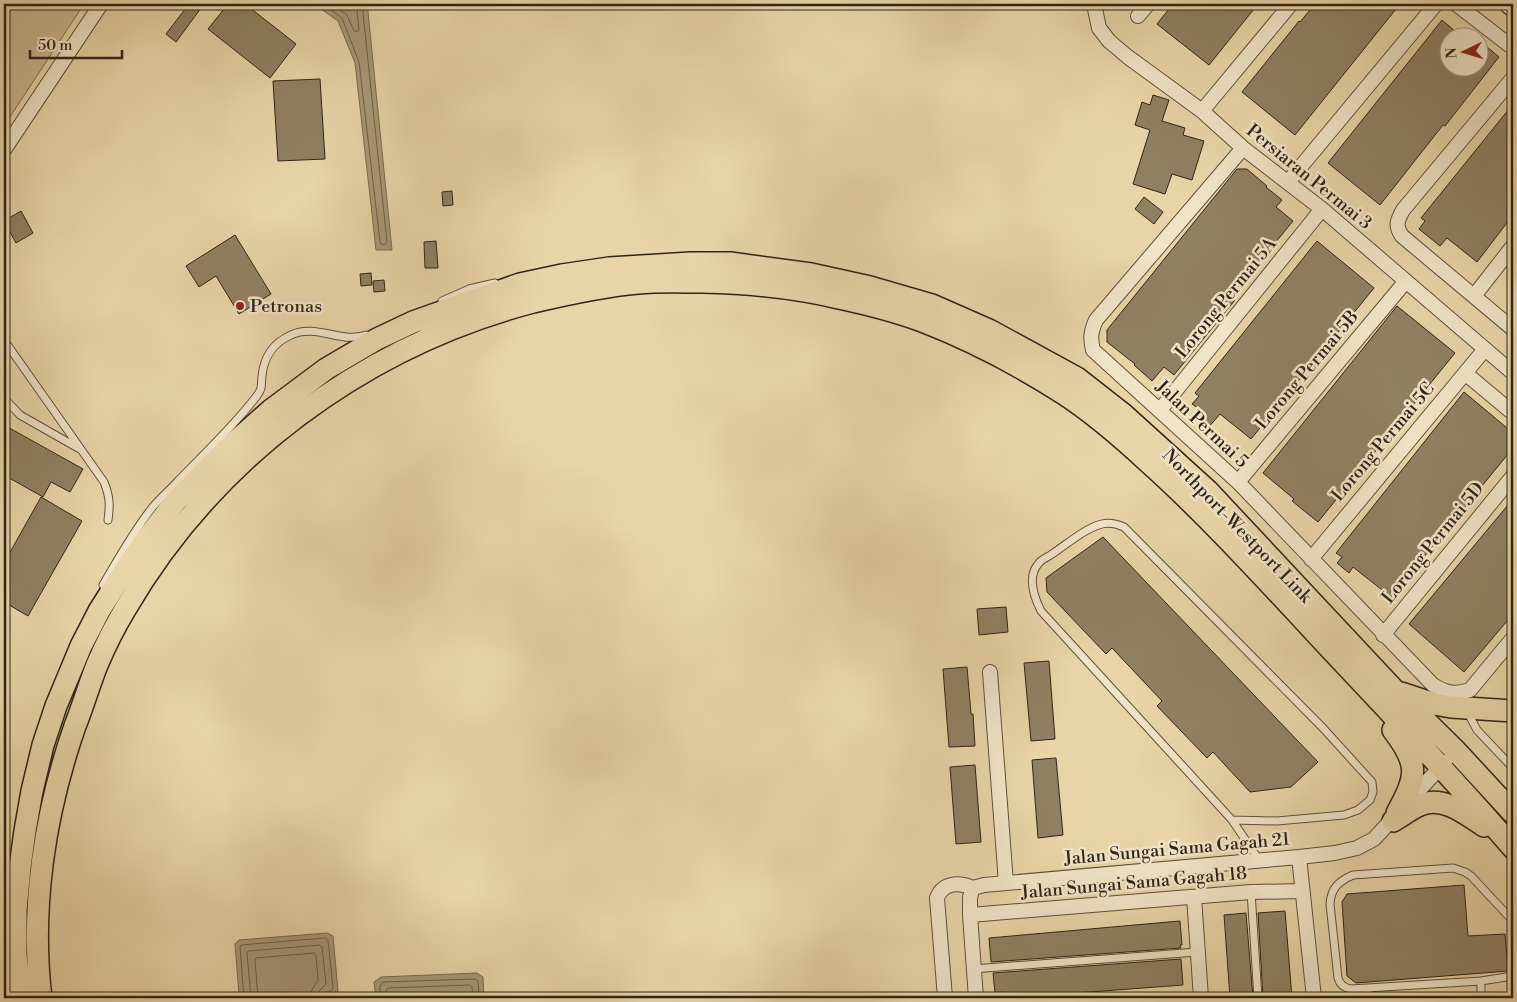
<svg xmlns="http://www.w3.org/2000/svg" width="1517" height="1002" viewBox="0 0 1517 1002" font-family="'Libre Bodoni',serif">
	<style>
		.green { fill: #c9b68f; stroke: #7c6d53 }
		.water { fill: #a99876; stroke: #796a50 }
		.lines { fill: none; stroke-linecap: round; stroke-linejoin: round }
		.shore { stroke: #6c5e46; stroke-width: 1 }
		.building { fill: #908062; stroke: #302417 }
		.service-casing { stroke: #5e503b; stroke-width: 9 }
		.minor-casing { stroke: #5e503b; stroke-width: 16 }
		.secondary-casing { stroke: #302417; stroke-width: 21 }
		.primary-casing { stroke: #302417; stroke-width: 24 }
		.service { stroke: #f0e3c6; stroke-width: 7 }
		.minor { stroke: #f0e3c6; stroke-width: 14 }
		.secondary { stroke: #f0e3c6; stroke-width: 19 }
		.primary { stroke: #e8d4a7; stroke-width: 21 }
		.poi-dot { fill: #8f2418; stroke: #f0e3c6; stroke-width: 2 }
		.labels { text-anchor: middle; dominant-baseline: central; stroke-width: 5; stroke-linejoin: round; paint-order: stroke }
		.street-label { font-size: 18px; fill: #302417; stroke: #f0e3c6 }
		.poi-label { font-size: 18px; fill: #302417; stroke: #f0e3c6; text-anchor: start }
	</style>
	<rect width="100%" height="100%" fill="#e8d4a7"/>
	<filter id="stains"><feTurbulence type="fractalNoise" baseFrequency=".004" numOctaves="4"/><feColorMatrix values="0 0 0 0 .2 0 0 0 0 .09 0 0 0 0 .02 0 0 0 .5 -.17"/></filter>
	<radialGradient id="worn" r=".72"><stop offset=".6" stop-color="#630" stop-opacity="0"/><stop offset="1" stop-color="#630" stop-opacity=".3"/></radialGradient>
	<path class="green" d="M4 4H84L4 126Z"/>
	<path class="water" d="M314 4H369L368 12 392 250H376L355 63 338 21Z
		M327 933 333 936 338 991 337 995 285 998H240L239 995 235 944 239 940Z
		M477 973 483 977 484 998H376L374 982 381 977Z"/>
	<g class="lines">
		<path class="shore" d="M323 4 342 18 359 62 380 242 381 244 384 245 387 242 363 13 364 4
			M333 4 347 15 354 31 356 32 359 30 357 12 358 4
			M244 998 240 947 241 945 325 938 328 940 333 988 332 990 325 993 324 998
			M251 998 247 953 248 951 320 945 322 947 326 984 319 991 318 998
			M258 998 255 960 256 958 314 953 316 955 318 980 312 990 310 998
			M380 998V986L383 982 475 979 478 981 479 998
			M387 998 386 990 388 988 470 985 472 987 473 998
			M394 998 397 996 463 993 465 994 466 998"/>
	</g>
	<path class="building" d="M189 4H204L176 42 166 34Z
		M228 4H245L296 44 270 78 208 29Z
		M1173 4H1258L1209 65 1157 24Z
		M1315 4H1400L1295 135 1242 92 1299 21 1300 22Z
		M1442 20 1463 38H1450V68H1480V41L1499 57 1445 126 1443 125 1380 205 1328 163Z
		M320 79 325 159 278 161 273 81Z
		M1153 95 1169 100 1162 121 1185 128 1183 135 1204 141 1192 180 1172 174 1165 194 1133 184 1150 130 1135 125 1142 102 1150 105Z
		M1513 104V215L1477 262 1447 238 1440 246 1419 229 1425 221 1421 218Z
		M1237 169H1247L1267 186 1266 187 1282 200 1276 207 1293 221 1231 297 1235 300 1174 375 1164 367 1152 381 1134 365 1135 364 1107 342V330Z
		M452 191 453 205 443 206 442 192Z
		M1144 197 1163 212 1154 224 1135 209Z
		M21 211 33 233 16 243 4 221Z
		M235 235 271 294 239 314 216 276 199 287 186 266Z
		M436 241 438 268H425L424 242Z
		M1317 241 1374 288 1251 439 1220 414 1208 428 1193 416 1199 409 1192 404 1199 396 1195 393Z
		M371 273 372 285 361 286 360 274Z
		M384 280 385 291 374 292 373 281Z
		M1397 306 1455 353 1318 522 1292 501 1294 499 1263 473Z
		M1464 392 1513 433V448L1391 597 1353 567 1349 573 1337 563 1342 557 1336 553Z
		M4 425 83 469 70 492 51 482 43 497 4 475Z
		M41 497 82 521 28 616 4 602V563Z
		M1513 499V614L1464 672 1409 624Z
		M1103 537 1318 762 1291 787 1250 792 1213 752 1207 758 1157 706 1162 701 1112 648 1106 654 1047 592 1046 578Z
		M1006 607 1008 632 979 635 977 609Z
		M1049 661 1055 739 1031 741 1024 663Z
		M967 667 971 714H973L975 746 949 747 943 669Z
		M1056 758 1063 835 1038 838 1032 760Z
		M975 765 981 842 956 844 950 767Z
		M1464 885 1468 936 1505 934 1508 971 1356 983 1347 976 1342 902 1347 894Z
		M1285 911 1292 998H1263L1258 913Z
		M1246 913 1253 998H1230L1224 915Z
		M1180 921 1182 945H1180L1181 948 991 962 989 938Z
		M1181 959 1183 985 1010 998H1005L1004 992 995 993 993 973Z"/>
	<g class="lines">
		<g class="service-casing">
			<path id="service" d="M442 301 469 289 495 283
				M4 340 104 482C110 497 110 505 108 520
				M4 398 20 415 78 448
				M103 585C118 559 133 532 152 508 160 498 170 490 178 481 205 453 233 427 256 397 263 388 261 386 262 376 264 356 273 343 291 335 316 323 341 344 366 335
				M1467 711 1477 730 1513 768
				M1232 820 1277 821 1344 815 1358 810 1370 800 1373 792 1372 782 1323 728 1124 527C1117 524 1110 522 1102 524 1085 528 1066 545 1052 554 1048 557 1042 559 1039 563 1027 576 1034 597 1041 611L1232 820 1259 860
				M1251 892 1258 998
				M1513 921 1471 876 1465 872 1453 868 1353 875C1339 881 1331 888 1330 904L1338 978C1340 985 1344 988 1351 989L1481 981 1513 976
				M973 969 1197 952
				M1481 981V998
				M1368 998V988"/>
		</g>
		<g class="minor-casing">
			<path id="minor" d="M1094 4 1099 28 1109 41 1128 57 1202 111 1243 148 1322 209 1513 373
				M1456 4 1513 48
				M1138 16 1148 4
				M1513 78 1403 210C1397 221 1395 226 1402 236L1513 329
				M1202 111 1291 4
				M1243 148 1096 320C1091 331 1090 338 1093 350L1238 482 1433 685C1446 693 1455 695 1470 690L1513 638
				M4 150 101 4
				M1288 182 1436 4
				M1474 296 1513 246
				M1465 373 1513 413
				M1160 410 1322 209
				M1238 482 1406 281
				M1311 559 1485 349
				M1383 635 1513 476
				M990 672 1006 883
				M1299 857 1314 998
				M1194 897 1201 998
				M970 915 1251 892 1302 891
				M945 998 937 898C943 882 959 882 973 888
				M976 998 970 915V897L973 888 984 885 1299 857 1335 853 1357 848 1374 839 1445 762"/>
		</g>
		<g class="secondary-casing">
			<path id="secondary" d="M1509 4 1513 7"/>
		</g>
		<g class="primary-casing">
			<path id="primary" d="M1401 693 1434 704 1451 707 1513 711
				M1393 730C1420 765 1417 776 1397 813
				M1393 821C1402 816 1410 809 1420 805 1443 795 1466 814 1484 826
				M20 998 16 955V910L20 867 25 831 32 791 43 745 56 706 81 646 99 611 123 573 145 541 175 502 227 449 271 410 326 369 377 339 413 322 520 284 562 275 609 268 691 263H730L811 274 870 287 932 305 989 330 1077 378 1123 414 1208 491 1396 692 1456 751 1513 813
				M41 998C30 907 45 812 75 726 83 706 89 685 97 665 105 646 115 626 126 608 214 457 364 346 533 302 567 294 603 286 638 283 659 281 681 282 702 282 749 283 794 287 839 298 867 304 895 311 922 321 971 340 1019 365 1064 394 1093 413 1121 437 1147 461 1205 513 1258 571 1311 628 1379 701 1448 772 1513 848"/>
		</g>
		<use href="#service" class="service"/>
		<use href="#minor" class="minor"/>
		<use href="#secondary" class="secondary"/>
		<use href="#primary" class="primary"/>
	</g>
	<circle class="poi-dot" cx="240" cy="306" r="5"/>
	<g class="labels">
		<g class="street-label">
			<text transform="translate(1309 177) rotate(39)">Persiaran Permai 3</text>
			<text transform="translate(1226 298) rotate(-51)">Lorong Permai 5A</text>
			<text transform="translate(1307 370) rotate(-50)">Lorong Permai 5B</text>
			<text transform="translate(1202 424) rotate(43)">Jalan Permai 5</text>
			<text transform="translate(1383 442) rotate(-50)">Lorong Permai 5C</text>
			<text transform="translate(1237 526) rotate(46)">Northport-Westport Link</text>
			<text transform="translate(1433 543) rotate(-51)">Lorong Permai 5D</text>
			<text transform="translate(1177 849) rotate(-5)">Jalan Sungai Sama Gagah 21</text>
			<text transform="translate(1134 883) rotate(-5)">Jalan Sungai Sama Gagah 18</text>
		</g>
		<g class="poi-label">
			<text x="250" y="306">Petronas</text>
		</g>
	</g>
	<rect width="1517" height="1002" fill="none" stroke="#e8d4a7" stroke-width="20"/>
	<rect x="5" y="5" width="1507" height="992" fill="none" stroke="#302417" stroke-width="2.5"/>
	<rect x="10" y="10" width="1497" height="982" fill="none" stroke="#302417"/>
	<g transform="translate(1464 52) rotate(265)"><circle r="24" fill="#f0e3c6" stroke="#a39780"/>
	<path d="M0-4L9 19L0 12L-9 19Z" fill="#8f2418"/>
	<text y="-8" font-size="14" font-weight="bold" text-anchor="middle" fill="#302417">N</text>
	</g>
	<path d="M30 50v8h92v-8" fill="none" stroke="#302417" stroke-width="2.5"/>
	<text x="38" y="50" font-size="15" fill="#302417" stroke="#f0e3c6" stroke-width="4" paint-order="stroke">50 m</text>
	<rect width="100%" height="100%" filter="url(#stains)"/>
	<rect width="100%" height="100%" fill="url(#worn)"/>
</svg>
